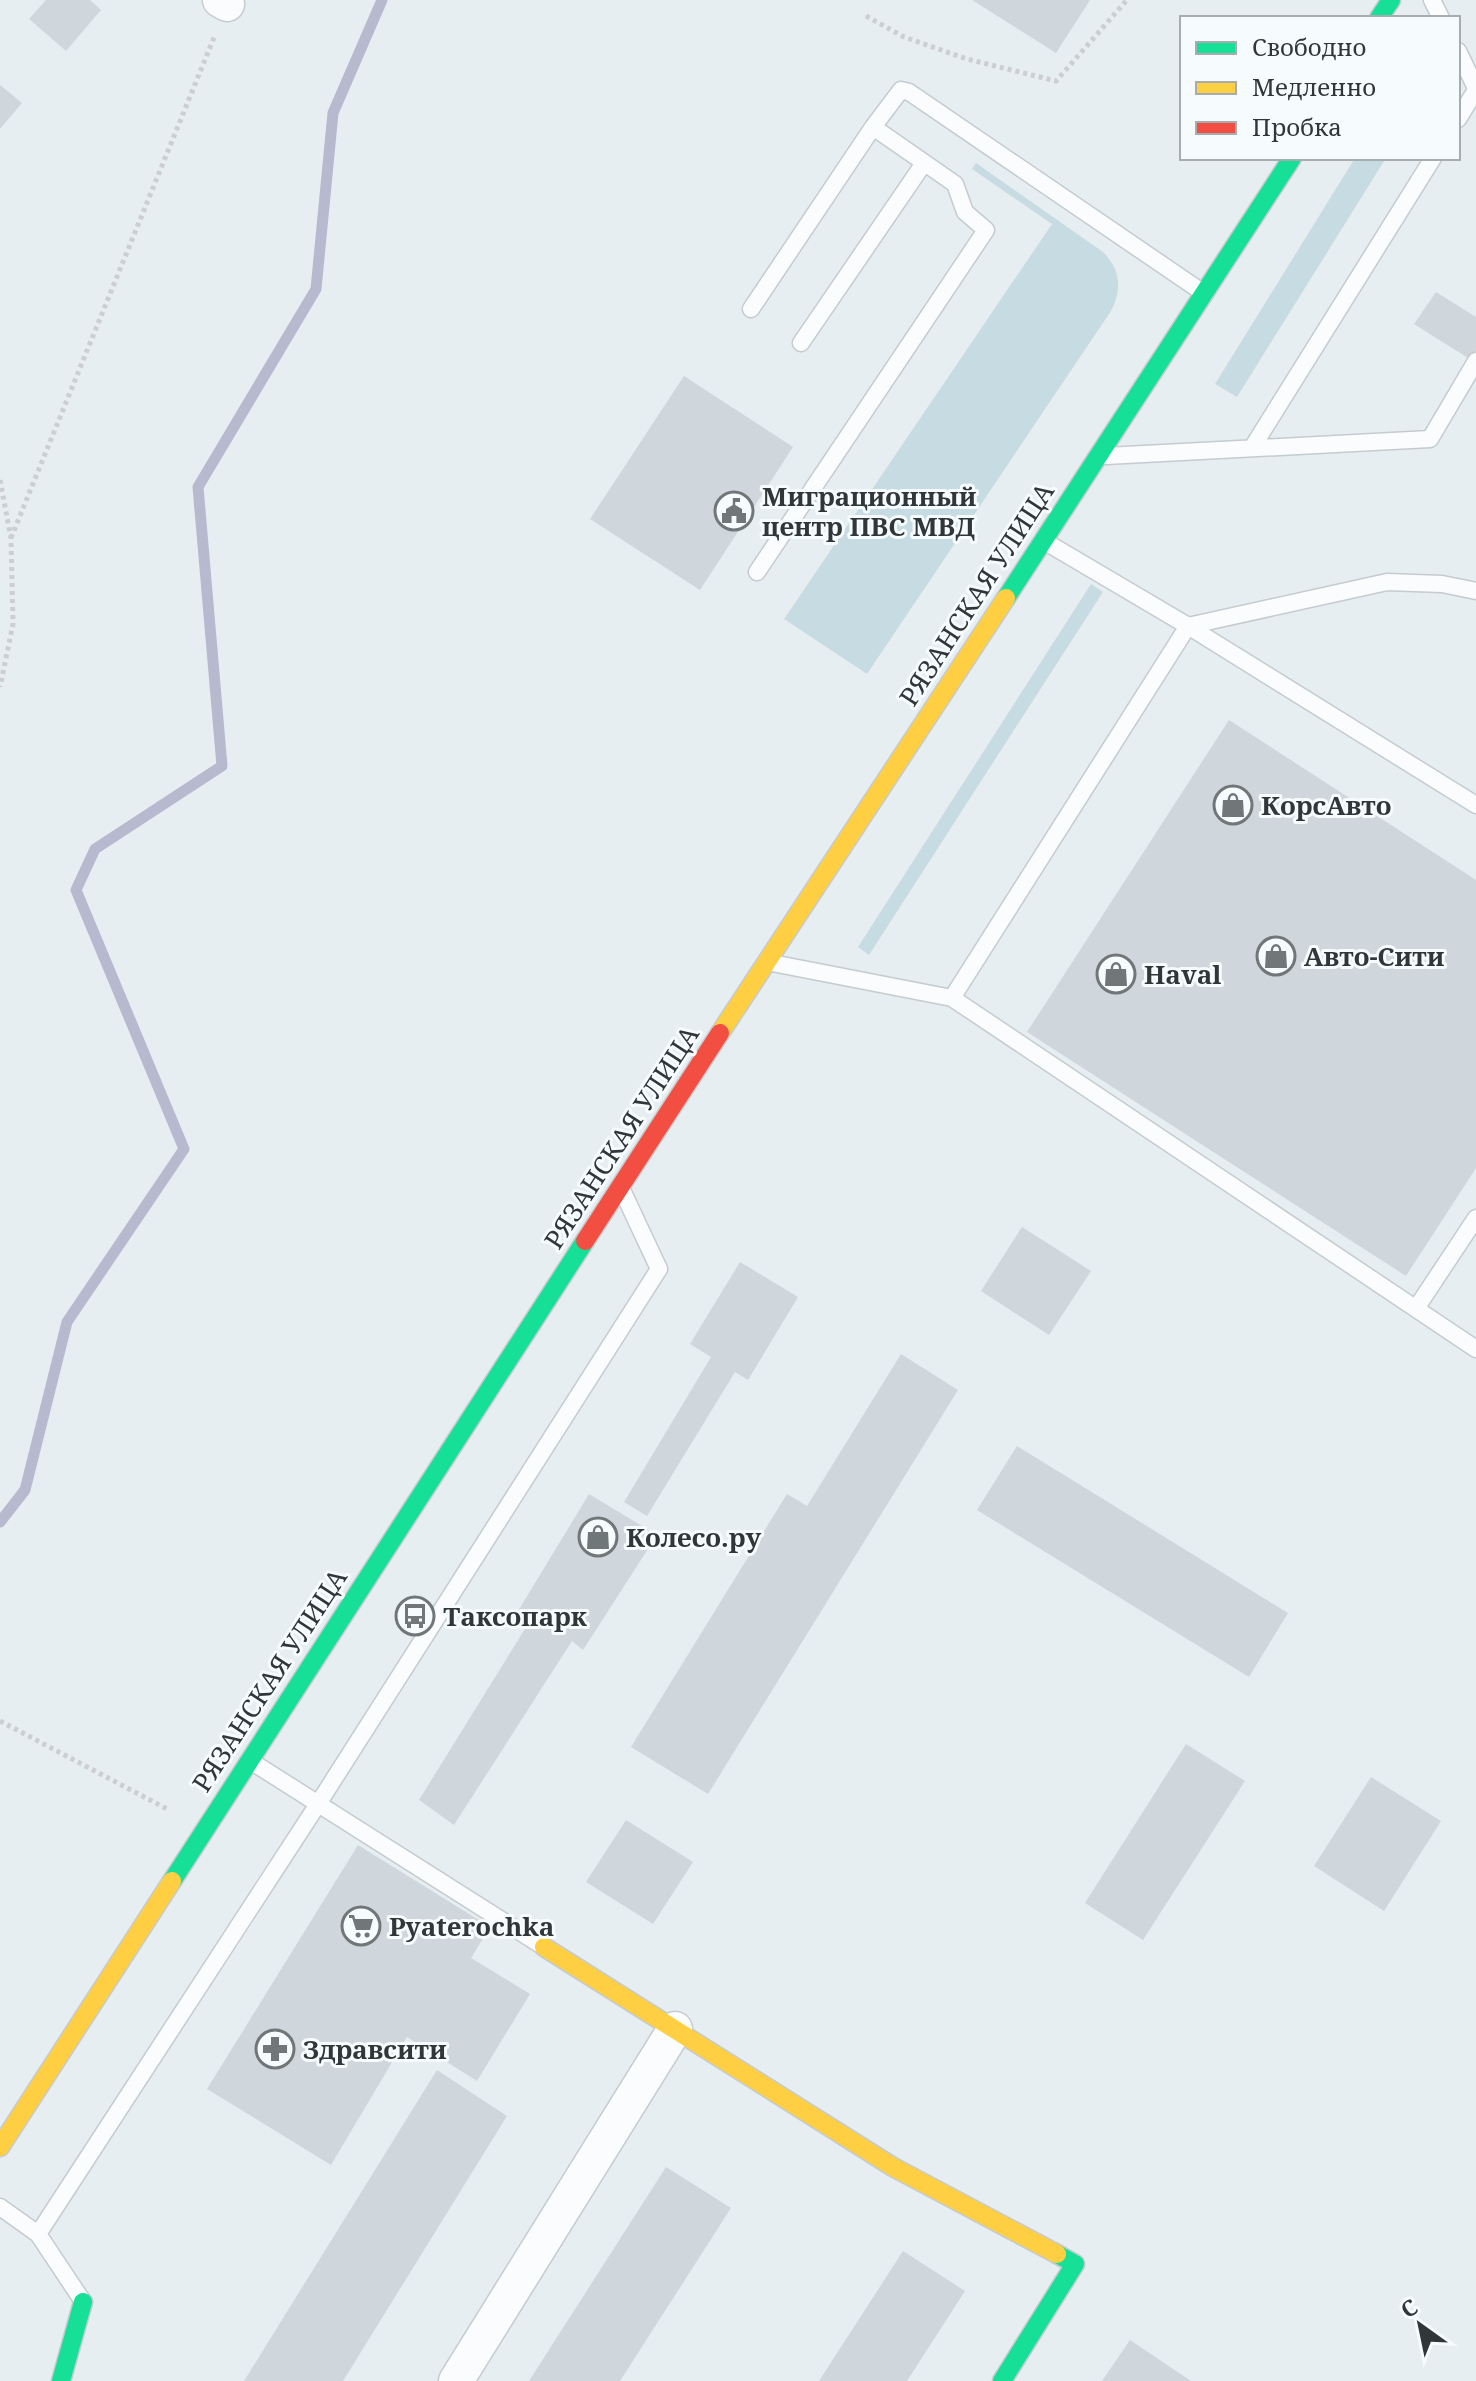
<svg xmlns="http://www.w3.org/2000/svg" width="1476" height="2381" viewBox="0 0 1476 2381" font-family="'Noto Serif',serif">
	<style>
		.green { fill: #c7dbe3 }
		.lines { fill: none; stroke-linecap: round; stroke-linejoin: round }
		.stream { stroke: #b7bacf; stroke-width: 11 }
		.building { fill: #cfd7dd }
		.lane-casing { stroke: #c5cbce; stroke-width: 19 }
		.street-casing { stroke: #c5cbce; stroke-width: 37 }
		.fast-casing { stroke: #c5cbce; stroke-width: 21 }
		.slow-casing { stroke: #c5cbce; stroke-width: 21 }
		.jam-casing { stroke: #c5cbce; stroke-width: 21 }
		.path { stroke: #cccecf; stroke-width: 5; stroke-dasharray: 4 4; stroke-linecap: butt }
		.lane { stroke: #fbfcfd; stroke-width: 16 }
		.street { stroke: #fbfcfd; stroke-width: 34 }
		.fast { stroke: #16e098; stroke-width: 18 }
		.slow { stroke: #ffcf43; stroke-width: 18 }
		.jam { stroke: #f24e42; stroke-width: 18 }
		.labels { text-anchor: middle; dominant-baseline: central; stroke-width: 6; stroke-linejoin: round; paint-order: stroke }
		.poi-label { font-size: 26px; font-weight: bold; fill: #313739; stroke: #f6fbfe; text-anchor: start }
		.street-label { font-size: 26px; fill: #313739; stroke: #f6fbfe }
	</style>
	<rect width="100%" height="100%" fill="#e6eef1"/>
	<path class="green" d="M1355 158H1386L1237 397 1215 384Z
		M976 163 1103 252C1121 270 1122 289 1111 311L867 674 784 619 1052 224 972 169Z
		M1091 584 1103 592 869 955 858 947Z"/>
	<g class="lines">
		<path class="stream" d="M0 1522 25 1490 67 1322 184 1149 76 890 95 849 222 766 198 487 316 289 333 113 382 0"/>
	</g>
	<path class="building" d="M46 0H90L101 10 66 51 29 19Z
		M972 0H1090L1056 53Z
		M0 85 22 103 0 129Z
		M1436 292 1476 317V363L1414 324Z
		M684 376 793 447 700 590 590 519Z
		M1229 720 1476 880V1168L1406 1276 1027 1032Z
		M1022 1227 1091 1271 1049 1335 981 1291Z
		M740 1262 798 1297 748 1380 735 1372 647 1516 624 1502 711 1357 690 1344Z
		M901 1354 958 1390 708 1794 631 1747 787 1494 807 1506Z
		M1017 1446 1288 1613 1249 1677 977 1510Z
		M589 1494 657 1535 583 1650 572 1641 454 1825 419 1800 531 1619 518 1611Z
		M1186 1744 1245 1781 1143 1940 1085 1903Z
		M1371 1777 1441 1821 1384 1911 1314 1866Z
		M626 1820 693 1862 653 1924 586 1882Z
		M358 1845 490 1927 471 1958 530 1994 477 2081 407 2037 331 2165 207 2089Z
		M437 2070 507 2116 343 2381H244Z
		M666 2167 731 2208 620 2381H529Z
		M903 2251 965 2291 907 2381H819Z
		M1130 2340 1191 2381H1102Z"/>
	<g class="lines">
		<g class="lane-casing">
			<path id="lane" d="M1432 0 1441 18
				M1458 51 1476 88
				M1458 119 1476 90
				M751 309 873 127
				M801 343 924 163
				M1252 448 1433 158
				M1106 456 1430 439 1476 361
				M1044 541 1188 626 1476 805
				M757 572 986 230 965 212 955 184 873 127 901 90 909 92 1205 294
				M772 963 952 998 1476 1349
				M952 998 1188 626 1387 582 1442 584 1476 591
				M1417 1307 1476 1218
				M249 1760 544 1947
				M0 2207 38 2234 82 2300
				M38 2234 318 1804 659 1269 622 1190"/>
		</g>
		<g class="street-casing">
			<path id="street" d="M220 0 227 4
				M456 2381 675 2029"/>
		</g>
		<g class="fast-casing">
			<path id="fast" d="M1379 18 1391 0
				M1006 598 1292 158
				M172 1881 585 1241
				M61 2381 83 2302
				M1002 2381 1075 2264 1057 2254"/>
		</g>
		<g class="slow-casing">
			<path id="slow" d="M720 1033 1006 598
				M544 1947 893 2167 1057 2254
				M0 2147 172 1881"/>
		</g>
		<g class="jam-casing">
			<path id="jam" d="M585 1241 720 1033"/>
		</g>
		<path class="path" d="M866 16 904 37 967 59 1056 81 1127 0
			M0 480 11 538 13 624 0 687
			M11 538 215 35
			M0 1721 169 1810"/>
		<use href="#lane" class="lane"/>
		<use href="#street" class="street"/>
		<use href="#fast" class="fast"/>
		<use href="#slow" class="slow"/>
		<use href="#jam" class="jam"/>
	</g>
	<defs>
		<g id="civic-ring" transform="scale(2)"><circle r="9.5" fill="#f6fbfe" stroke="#707779" stroke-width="1.5"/><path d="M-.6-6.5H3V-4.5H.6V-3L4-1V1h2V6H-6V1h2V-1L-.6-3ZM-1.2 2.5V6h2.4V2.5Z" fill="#707779"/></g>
		<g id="shop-ring" transform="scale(2)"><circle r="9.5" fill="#f6fbfe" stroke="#707779" stroke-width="1.5"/><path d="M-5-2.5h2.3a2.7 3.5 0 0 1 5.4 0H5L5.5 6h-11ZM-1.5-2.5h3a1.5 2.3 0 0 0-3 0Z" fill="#707779"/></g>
		<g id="bus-ring" transform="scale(2)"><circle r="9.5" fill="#f6fbfe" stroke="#707779" stroke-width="1.5"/><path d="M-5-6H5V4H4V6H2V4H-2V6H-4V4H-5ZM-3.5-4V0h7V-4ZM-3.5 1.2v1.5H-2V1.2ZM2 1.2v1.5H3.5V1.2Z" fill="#707779"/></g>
		<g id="supermarket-ring" transform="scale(2)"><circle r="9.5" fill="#f6fbfe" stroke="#707779" stroke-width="1.5"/><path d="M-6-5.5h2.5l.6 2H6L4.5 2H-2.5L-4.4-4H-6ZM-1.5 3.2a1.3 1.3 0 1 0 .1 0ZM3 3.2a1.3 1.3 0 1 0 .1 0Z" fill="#707779"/></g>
		<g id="pharmacy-ring" transform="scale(2)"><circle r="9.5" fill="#f6fbfe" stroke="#707779" stroke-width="1.5"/><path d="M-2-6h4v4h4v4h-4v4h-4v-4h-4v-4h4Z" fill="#707779"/></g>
	</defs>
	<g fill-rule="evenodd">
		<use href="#civic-ring" x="734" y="511"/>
		<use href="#shop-ring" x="1233" y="805"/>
		<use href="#shop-ring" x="1276" y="956"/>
		<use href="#shop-ring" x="1116" y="974"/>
		<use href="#shop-ring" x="598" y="1537"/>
		<use href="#bus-ring" x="415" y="1616"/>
		<use href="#supermarket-ring" x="361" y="1926"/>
		<use href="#pharmacy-ring" x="275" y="2049"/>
	</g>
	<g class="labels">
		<g class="poi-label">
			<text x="762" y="496">Миграционный<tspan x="762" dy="30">центр ПВС МВД</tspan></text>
			<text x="1261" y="805">КорсАвто</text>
			<text x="1304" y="956">Авто-Сити</text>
			<text x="1144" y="974">Haval</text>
			<text x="626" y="1537">Колесо.ру</text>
			<text x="443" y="1616">Таксопарк</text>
			<text x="389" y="1926">Pyaterochka</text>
			<text x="303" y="2049">Здравсити</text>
		</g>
		<g class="street-label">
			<text transform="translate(976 594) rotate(-57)">РЯЗАНСКАЯ УЛИЦА</text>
			<text transform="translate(621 1137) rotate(-57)">РЯЗАНСКАЯ УЛИЦА</text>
			<text transform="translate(269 1680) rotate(-57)">РЯЗАНСКАЯ УЛИЦА</text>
		</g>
	</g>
	<rect x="1180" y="16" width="280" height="144" fill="#f6fbfe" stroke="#a7adaf" stroke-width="2"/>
	<rect x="1196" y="42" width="40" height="12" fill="#16e098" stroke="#a7adaf" stroke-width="2"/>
	<text x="1252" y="56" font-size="24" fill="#313739">Свободно</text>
	<rect x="1196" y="82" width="40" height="12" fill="#ffcf43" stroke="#a7adaf" stroke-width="2"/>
	<text x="1252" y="96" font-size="24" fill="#313739">Медленно</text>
	<rect x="1196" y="122" width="40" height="12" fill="#f24e42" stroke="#a7adaf" stroke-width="2"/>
	<text x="1252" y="136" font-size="24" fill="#313739">Пробка</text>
	<g transform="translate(1420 2325) rotate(327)" stroke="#f6fbfe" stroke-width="6" paint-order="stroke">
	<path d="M0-6L14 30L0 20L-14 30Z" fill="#313739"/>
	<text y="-12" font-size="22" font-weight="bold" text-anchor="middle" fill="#313739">С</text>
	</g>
</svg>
